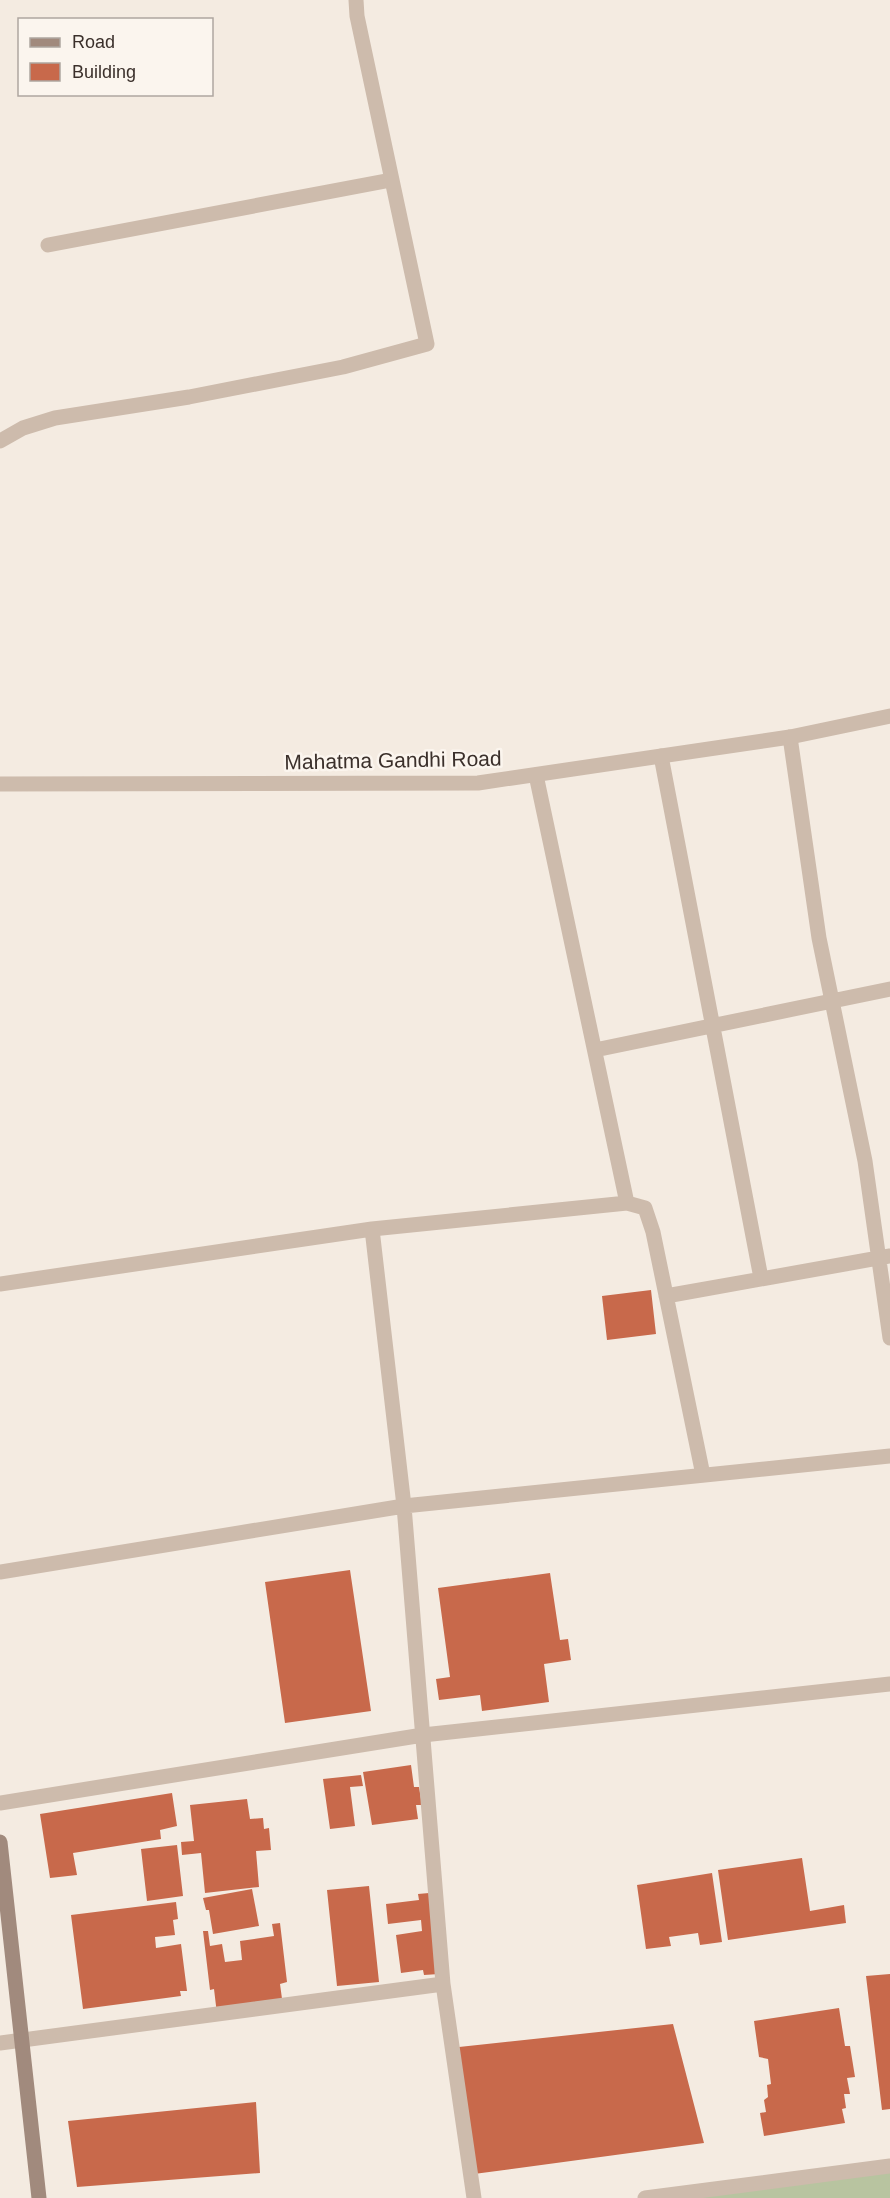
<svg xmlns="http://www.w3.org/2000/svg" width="890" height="2198" viewBox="0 0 890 2198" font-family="Helvetica,sans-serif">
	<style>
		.green { fill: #b8c4a0 }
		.building { fill: #c8694b }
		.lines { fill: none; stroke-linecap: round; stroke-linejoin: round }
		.minor { stroke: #cdbbac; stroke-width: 15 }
		.tertiary { stroke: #cdbbac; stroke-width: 15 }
		.secondary { stroke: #a18a7d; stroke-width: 15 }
		.labels { text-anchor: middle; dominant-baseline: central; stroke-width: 5; stroke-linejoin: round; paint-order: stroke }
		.street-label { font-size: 21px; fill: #3b302b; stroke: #fbf5ee }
	</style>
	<rect width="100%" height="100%" fill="#f4ebe1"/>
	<path class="green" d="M890 2171V2198H683Z"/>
	<path class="building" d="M651 1290 656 1334 607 1340 602 1296Z
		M350 1570 371 1711 285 1723 265 1582Z
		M550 1573 560 1640 568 1639 571 1660 544 1664 549 1702 482 1711 480 1695 439 1700 436 1679 450 1677 438 1588Z
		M411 1765 414 1787H419L422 1805H416L418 1819 372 1825 363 1772Z
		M361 1775 363 1786 350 1787 355 1826 330 1829 323 1779Z
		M172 1793 177 1826 160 1830 161 1839 73 1853 77 1875 50 1878 40 1814Z
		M247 1799 250 1819 263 1818 264 1829 269 1828 271 1850 256 1851 259 1887 205 1893 201 1853 182 1855 181 1842 194 1841 190 1805Z
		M177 1845 183 1896 147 1901 141 1849Z
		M802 1858 810 1911 844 1905 846 1923 728 1940 718 1870Z
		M712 1873 722 1942 700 1945 698 1933 669 1937 671 1946 646 1949 637 1885Z
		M369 1886 379 1982 337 1986 327 1890Z
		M252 1889 259 1926 213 1934 209 1910H206L203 1898Z
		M429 1893 439 1974 424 1975 423 1970 401 1973 396 1935 422 1931 421 1920 388 1924 386 1904 419 1900 418 1894Z
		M176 1902 178 1919 173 1920 175 1935 155 1937 156 1948 181 1944 187 1991H180L181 1996 83 2009 71 1915Z
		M280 1923 287 1982 280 1984 283 2006 217 2014 214 1989 210 1990 203 1931H208L210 1946 222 1944 225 1962 242 1960 240 1941 274 1936 272 1924Z
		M890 1974V2109L882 2110 866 1976Z
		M839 2008 845 2046H850L855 2077 847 2078 850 2094H844L846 2108 842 2109 845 2123 764 2136 760 2113 766 2112 764 2100 768 2097 767 2085 771 2084 768 2059 759 2057 754 2021Z
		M673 2024 704 2143 474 2174 459 2047Z
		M256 2102 260 2173 77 2187 68 2121Z"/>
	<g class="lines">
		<path class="minor" d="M48 245 391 180
			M0 441 23 428 55 418 189 397 343 367 427 344 357 16 356 0
			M790 737 819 938 865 1161 890 1338
			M661 756 761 1278
			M536 775 627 1203
			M595 1050 890 989
			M372 1229 404 1506 443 1984 474 2198
			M0 1284 372 1229 627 1203 645 1208 653 1232 703 1475
			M666 1296 890 1256
			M0 1572 404 1506 890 1456
			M0 1803 423 1735 890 1684
			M0 2043 443 1984
			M645 2198 890 2166"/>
		<path class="tertiary" d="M0 784 478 783 790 737 890 716"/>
		<path class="secondary" d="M0 1842 39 2198"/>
	</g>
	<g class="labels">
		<g class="street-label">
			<text transform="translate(393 760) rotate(-1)">Mahatma Gandhi Road</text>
		</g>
	</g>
	<rect x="18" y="18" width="195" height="78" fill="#fbf5ee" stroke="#aea6a0" stroke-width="1.5"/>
	<rect x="30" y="38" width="30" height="9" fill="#a18a7d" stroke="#aea6a0" stroke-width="1.5"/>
	<text x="72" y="48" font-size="18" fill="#3b302b">Road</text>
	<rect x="30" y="63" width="30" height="18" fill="#c8694b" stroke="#aea6a0" stroke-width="1.5"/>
	<text x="72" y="78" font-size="18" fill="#3b302b">Building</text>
</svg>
